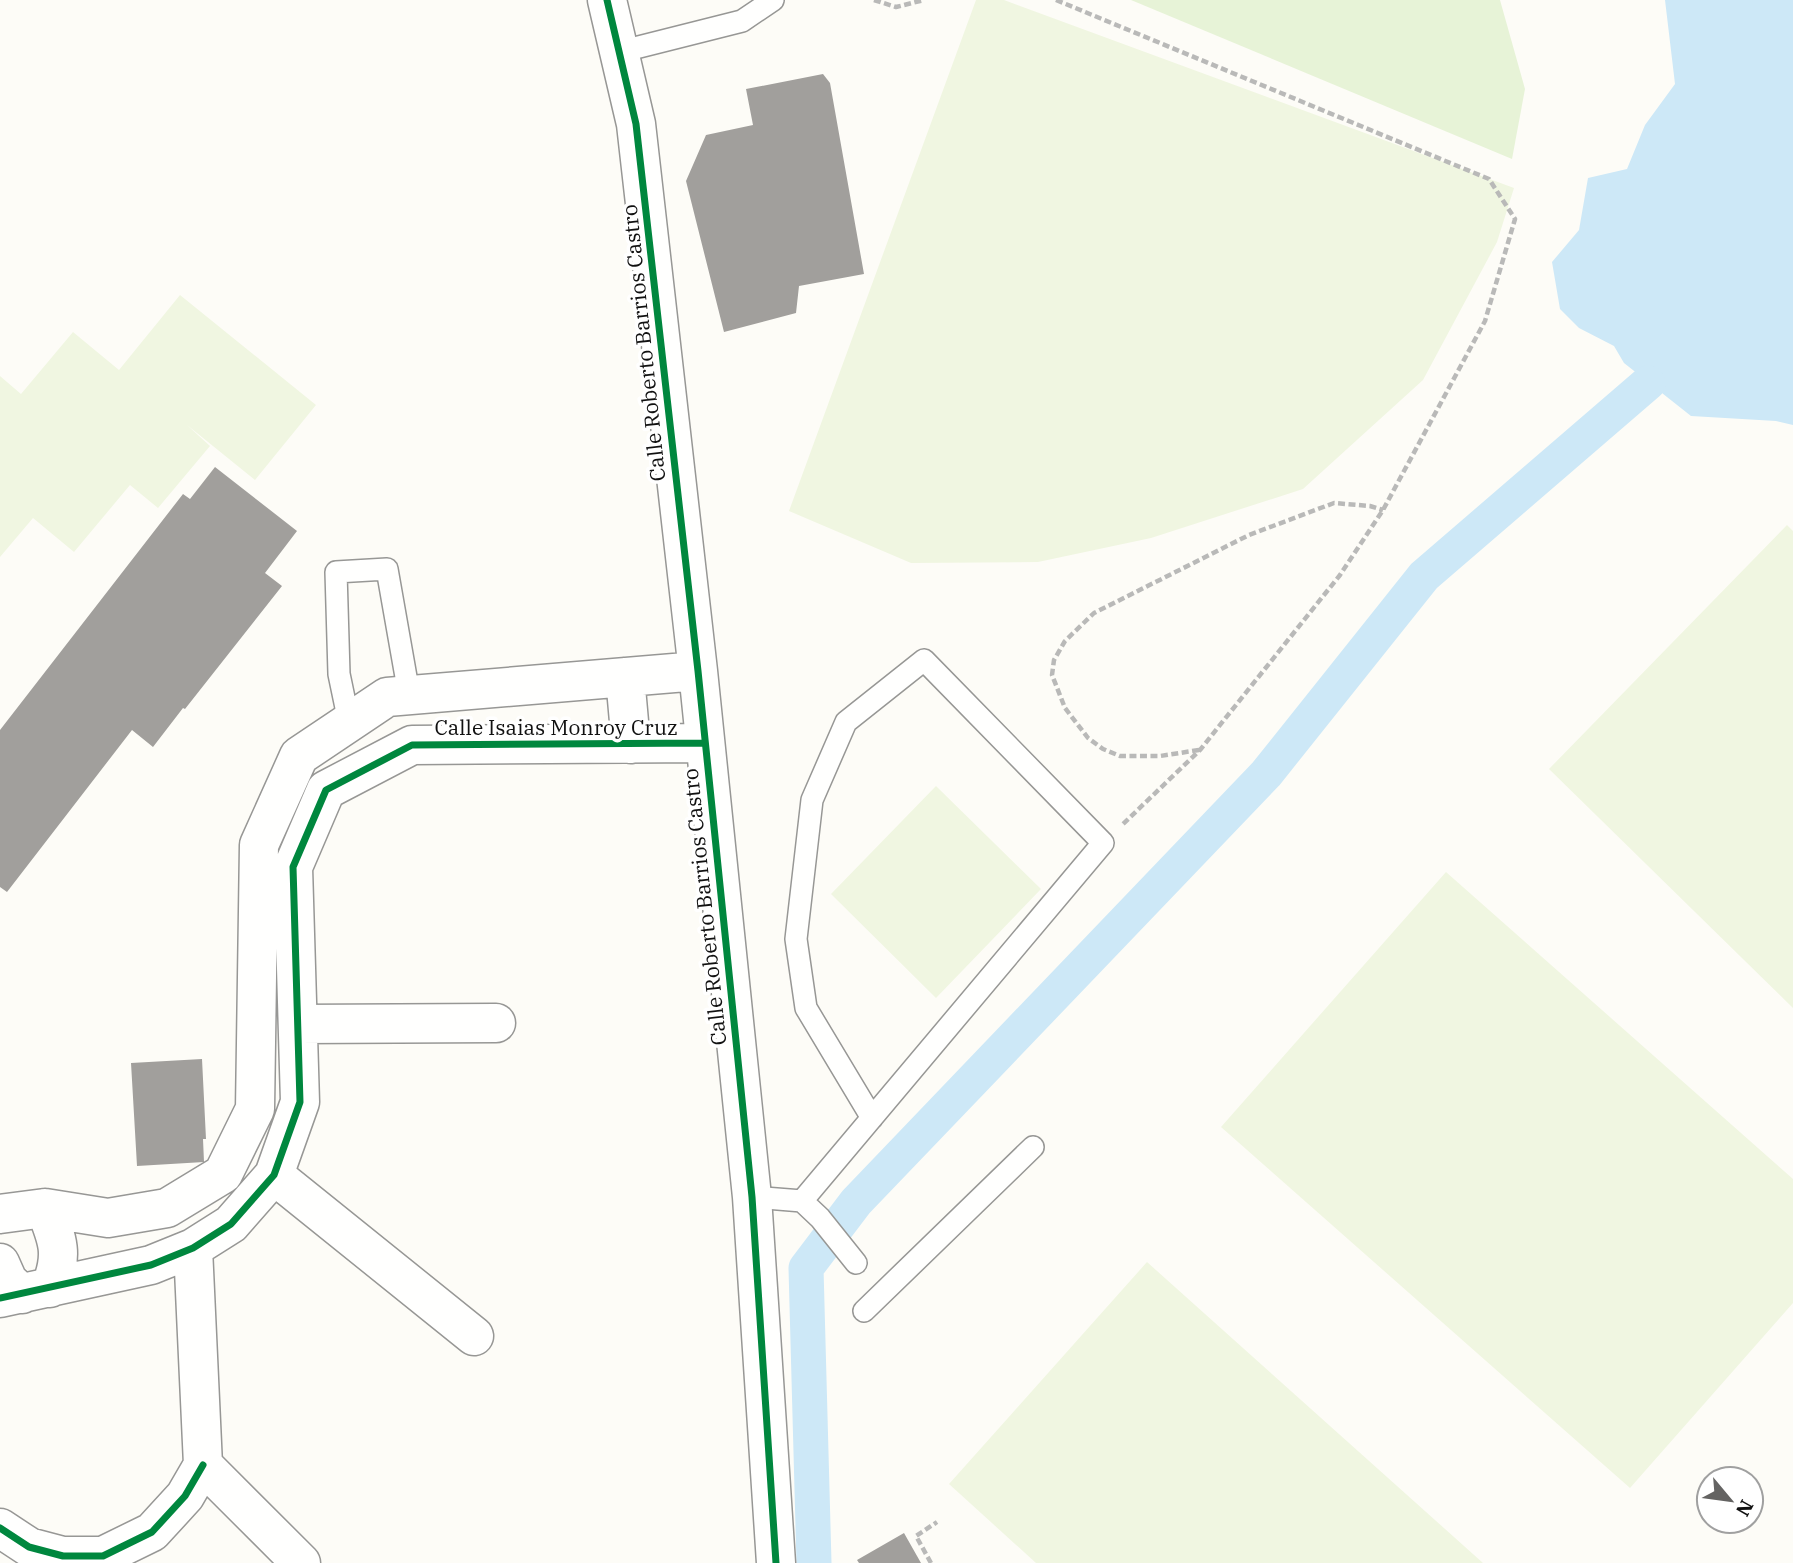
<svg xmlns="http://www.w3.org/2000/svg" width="1793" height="1563" viewBox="0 0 1793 1563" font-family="'IBM Plex Serif',serif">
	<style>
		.green { fill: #e7f3d7 }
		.pitch { fill: #f0f6e1 }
		.water { fill: #cde8f7 }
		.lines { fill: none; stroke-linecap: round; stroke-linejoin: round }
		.canal { stroke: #cde8f7; stroke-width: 35 }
		.building { fill: #a19f9c }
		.service-casing { stroke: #979795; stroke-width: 24 }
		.minor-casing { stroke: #979795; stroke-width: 41 }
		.path { stroke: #b9b9b8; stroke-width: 4.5; stroke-dasharray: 7 3.5; stroke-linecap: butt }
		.service { stroke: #fffffe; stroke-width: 21 }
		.minor { stroke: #fffffe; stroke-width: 38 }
		.cycleway-casing { stroke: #fff; stroke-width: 11 }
		.cycleway { stroke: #00873e; stroke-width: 7 }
		.labels { text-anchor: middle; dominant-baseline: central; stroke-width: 7; stroke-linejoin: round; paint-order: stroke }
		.street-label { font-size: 21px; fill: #111; stroke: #fff }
	</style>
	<rect width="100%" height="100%" fill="#fdfcf7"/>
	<path class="green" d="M1131 0H1500L1525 89 1512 159Z"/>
	<path class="pitch" d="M976 0H1004L1514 188 1497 242 1423 380 1303 489 1151 538 1038 562 911 563 789 511Z
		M180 295 316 405 255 480 187 425 210 446 158 508 130 485 74 552 33 518 0 557V376L21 394 73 332 119 370Z
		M1787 525 1793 531V1008L1549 769Z
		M936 786 1041 889 936 998 831 894Z
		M1446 872 1793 1179V1303L1630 1488 1221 1127Z
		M1147 1262 1483 1563H1036L949 1484Z"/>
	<path class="water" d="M1665 0H1793V425L1776 421 1691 416 1624 363 1614 346 1579 328 1560 309 1552 262 1579 230 1588 178 1627 169 1645 125 1675 84Z"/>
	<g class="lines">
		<path class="canal" d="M814 1563 806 1268 856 1202 1266 774 1424 576 1648 383"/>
	</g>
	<path class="building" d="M823 74 830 83 864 274 799 286 796 313 724 332 686 181 706 135 753 125 746 89Z
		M215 467 297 531 265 573 282 586 185 709 183 708 153 747 132 730 7 892 0 887V730L183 494 190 499Z
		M202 1059 206 1139H203L204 1162 137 1166 131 1063Z
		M904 1533 921 1563H859L857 1560Z"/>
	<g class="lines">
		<g class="service-casing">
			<path id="service" d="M619 52 742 21 773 0
				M349 722 339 674 336 572 387 569 409 694
				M752 1197 802 1201 1103 843 924 660 846 722 812 800 796 939 806 1008 872 1118
				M802 1201 820 1218 856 1263
				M864 1311 1033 1147"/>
		</g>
		<g class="minor-casing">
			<path id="minor" d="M607 0 636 124 698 671 752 1197 776 1563
				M625 677 631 744
				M299 1024 496 1023
				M274 1175 474 1336
				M45 1208C58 1240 64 1255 50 1288
				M0 1214 45 1208 108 1218 167 1208 223 1174 255 1109 259 845 299 756 387 697 698 671
				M193 1248 203 1465
				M0 1263 8 1281 22 1294
				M0 1298 151 1265 193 1248 231 1224 274 1175 300 1102 293 867 326 790 412 745 705 743
				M203 1465 301 1563
				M0 1528 29 1547 63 1556H103L152 1532 185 1496 203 1465"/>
		</g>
		<path class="path" d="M874 0 896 7 924 0
			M1056 0 1489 179 1515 219 1485 321 1383 510 1340 575 1200 750 1122 825
			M1199 750 1160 756H1120L1103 749 1088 738 1065 708 1052 675 1054 660 1065 641 1094 613 1249 535 1334 503 1370 506 1383 510
			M931 1563 916 1536 937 1522"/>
		<use href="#service" class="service"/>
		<use href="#minor" class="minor"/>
		<g class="cycleway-casing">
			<path id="cycleway" d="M607 0 636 124 698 671 752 1197 776 1563
				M0 1298 151 1265 193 1248 231 1224 274 1175 300 1102 293 867 326 790 412 745 705 743
				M0 1528 29 1547 63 1556H103L152 1532 185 1496 203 1465"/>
		</g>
		<use href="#cycleway" class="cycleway"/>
	</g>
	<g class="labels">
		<g class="street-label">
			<text transform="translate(643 343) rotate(-96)">Calle Roberto Barrios Castro</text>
			<text x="556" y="727">Calle Isaias Monroy Cruz</text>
			<text transform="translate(704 907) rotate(-96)">Calle Roberto Barrios Castro</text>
		</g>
	</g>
	<g transform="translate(1730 1500) rotate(119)"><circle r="33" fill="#ffffff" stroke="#a0a0a0" stroke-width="2"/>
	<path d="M0-5L12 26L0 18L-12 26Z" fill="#646362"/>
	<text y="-10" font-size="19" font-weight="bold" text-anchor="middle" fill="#111111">N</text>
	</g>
</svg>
